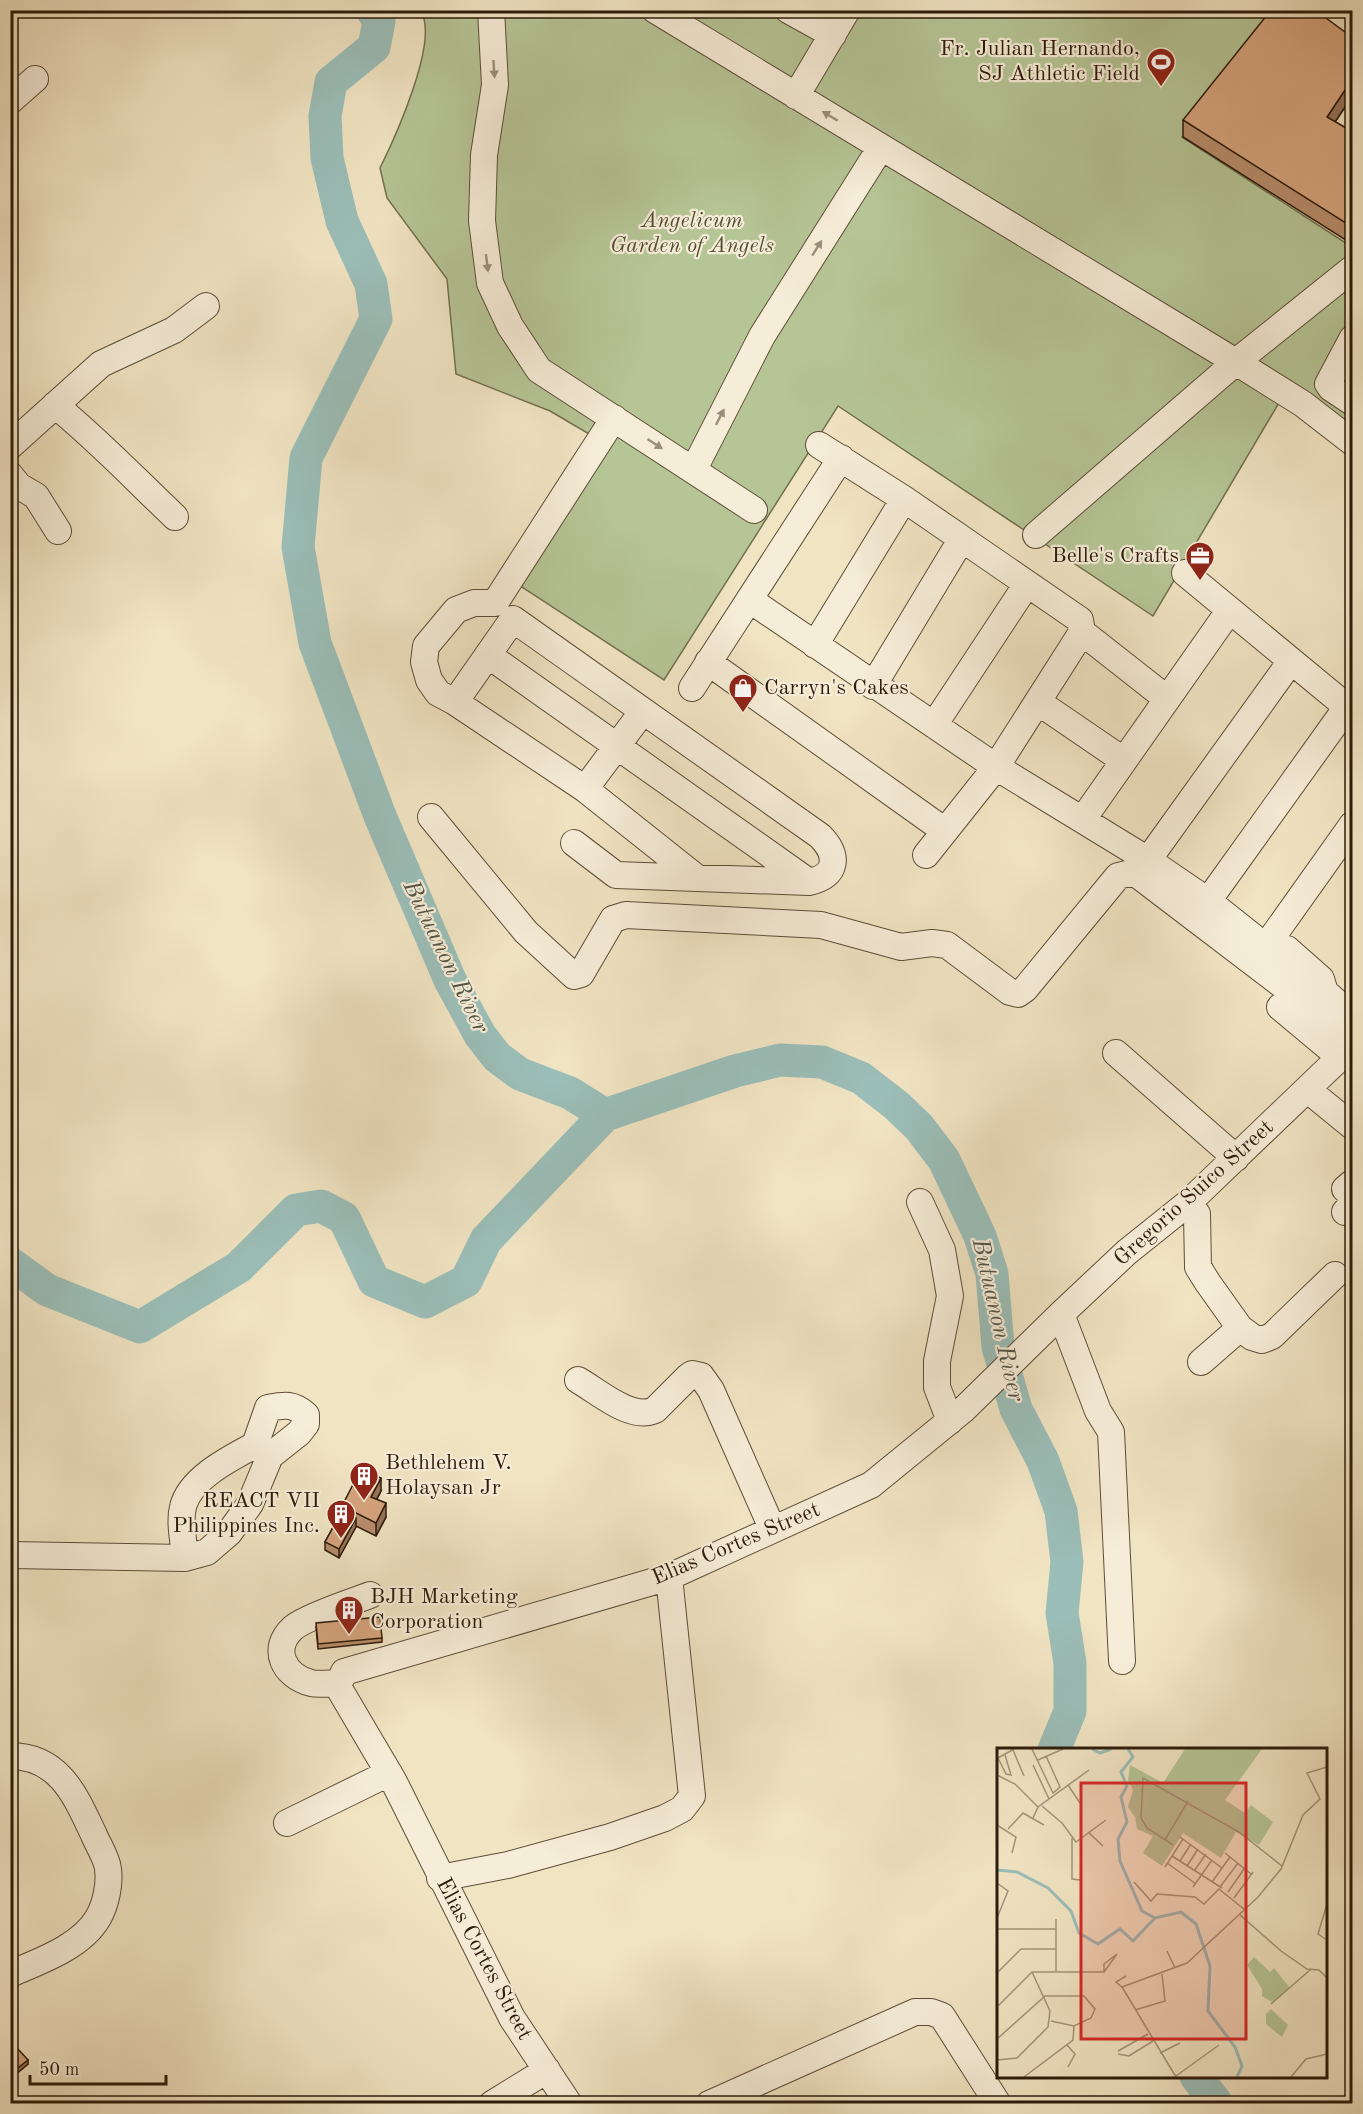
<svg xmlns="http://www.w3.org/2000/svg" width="1363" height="2114" viewBox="0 0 1363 2114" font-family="'Old Standard TT',serif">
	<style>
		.green { fill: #b6c596; stroke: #727050; stroke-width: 1.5 }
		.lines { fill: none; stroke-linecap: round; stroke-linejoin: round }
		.river { stroke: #9bbeb8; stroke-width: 33 }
		.minor-casing { stroke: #5e4d38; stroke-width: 28 }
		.minor { stroke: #f6edd8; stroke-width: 26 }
		.wall { fill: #b88d6c; stroke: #2d1b0a; stroke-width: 1.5 }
		.shaded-wall { fill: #967358; stroke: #2d1b0a; stroke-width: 1.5 }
		.building { fill: #d6a47d; stroke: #2d1b0a; stroke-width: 1.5 }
		.oneway { fill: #9c8e7b }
		.labels { text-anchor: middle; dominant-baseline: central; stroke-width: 4.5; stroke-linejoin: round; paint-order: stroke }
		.poi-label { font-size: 22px; fill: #2d1b0a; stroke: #f6edd8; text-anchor: end }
		.park-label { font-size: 22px; font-style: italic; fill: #564e34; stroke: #f6edd8 }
		.street-label { font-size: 22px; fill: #2d1b0a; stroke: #f6edd8 }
		.water-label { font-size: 24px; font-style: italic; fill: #545447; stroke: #f6edd8 }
		.inset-river { fill: none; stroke: #9bbeb8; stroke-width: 3 }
		.inset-road { fill: none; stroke: #a39479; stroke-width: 1.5 }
		.view { fill: #d62828; fill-opacity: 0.15; stroke: #d62828; stroke-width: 3 }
		.inset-edge { fill: none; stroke: #2d1b0a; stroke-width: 3 }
	</style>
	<rect width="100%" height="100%" fill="#f1e4c3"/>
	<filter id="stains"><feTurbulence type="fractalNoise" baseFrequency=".00333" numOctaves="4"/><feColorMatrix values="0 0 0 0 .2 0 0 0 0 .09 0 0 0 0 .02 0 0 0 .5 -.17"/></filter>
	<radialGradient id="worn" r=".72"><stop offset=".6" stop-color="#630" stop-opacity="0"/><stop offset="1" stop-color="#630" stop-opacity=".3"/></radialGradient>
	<path class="green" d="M420 11H1281L1182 137 1352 247V454L1280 401 1153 616 838 406 664 680 505 576 591 435 550 411 456 374 447 279 387 198 380 168C394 140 441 37 420 11Z"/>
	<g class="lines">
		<path class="river" d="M372 10 379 21 374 47 331 82 325 116 327 158 342 221 371 284 376 319 306 458 298 547 315 643 380 816 450 980 480 1035 497 1057 520 1074 570 1093 605 1115 735 1071 780 1060 822 1062 861 1078 896 1105 919 1127 944 1160 980 1236 992 1274 998 1347 1016 1409 1043 1461 1061 1511 1067 1562 1062 1613 1070 1663V1711L1054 1750
			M10 1263 47 1290 140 1327 239 1267 296 1210 321 1206 344 1218 374 1281 425 1302 466 1281 486 1240 605 1115
			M1196 2076 1217 2104"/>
		<g class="minor-casing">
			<path id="minor" d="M491 10 495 85 484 155 482 221 490 283 510 326 539 370 754 510
				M655 10 1236 362 1303 404 1352 442
				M788 10 833 35
				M796 96 847 10
				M10 101 35 79
				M1352 339 1328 384 1331 388 1352 402
				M55 405C98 440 135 479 175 517
				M819 445 904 499 1080 620 1082 632 1166 698
				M10 446 101 364 174 330 206 306
				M694 469 762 336 881 147
				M10 475 19 486 36 496 58 531
				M1036 535 1236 362 1352 269
				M1185 573 1352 711
				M750 600 996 767 1148 860 1208 901 1271 951 1270 964 1308 993 1325 992 1352 1016
				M815 645 904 499
				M488 655 809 882
				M708 662 945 831
				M873 686 961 540
				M692 688 841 458
				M455 702 438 693 429 680 424 662 426 646 456 610 474 603H495L614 418
				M1038 702 1123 760
				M934 725 1027 584
				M585 789 643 711
				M431 817 526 932 574 976 581 974 613 919 626 915 821 925 901 947 932 943 947 945 1010 992 1018 994 1025 989 1118 876 1134 872 1302 1000 1352 1045
				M1083 819 1229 611
				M574 843 616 875 809 882C838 876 839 855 820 836L513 619 455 702 585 789 697 878
				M926 855 996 767 1082 632
				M1148 860 1291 661
				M1208 901 1347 707
				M1266 946 1352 825
				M1271 951 1287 949 1321 979 1325 992
				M1280 1007 1341 1058
				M1116 1053 1236 1158
				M1308 1090 1352 1126
				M1345 1189 1352 1183
				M920 1202 942 1250 950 1296 937 1361V1387L950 1421
				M1187 1204 1197 1214 1198 1267 1208 1283 1240 1328 1252 1337 1262 1340 1272 1336 1335 1275
				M1345 1212 1352 1204
				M1061 1314 1098 1411 1111 1432 1122 1661
				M1201 1362 1240 1328
				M578 1380C599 1392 631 1421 655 1410L688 1377 692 1374 701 1376 711 1390 772 1528
				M10 1555 185 1558 207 1552 229 1533 250 1504 270 1456 299 1433 306 1424V1415C293 1403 284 1405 268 1408L255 1445
				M185 1558C184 1542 179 1522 183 1507 190 1478 231 1458 255 1445
				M339 1683C330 1683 319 1685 311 1683 284 1676 270 1649 293 1628 306 1617 352 1602 370 1595
				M10 1756C60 1756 76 1797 94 1835 98 1845 107 1858 108 1869 110 1884 106 1904 98 1918 81 1947 40 1961 10 1974
				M287 1823 389 1773
				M440 1878 508 1865 610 1837 665 1818 682 1809 692 1796 669 1577
				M492 2104 547 2070
				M569 2104 512 2018 393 1780 340 1690 339 1683 344 1672 669 1577 871 1485 963 1410 1061 1314 1127 1252 1187 1204 1352 1046
				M709 2104 915 2012H931L942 2016 998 2104"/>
		</g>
		<use href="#minor" class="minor"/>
	</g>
	<path class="wall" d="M1353 38V95L1335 122 1353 132 1352 244 1183 137V120Z
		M381 1491 377 1499 386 1517 376 1536 356 1526 339 1558 325 1550V1542L342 1511V1506Z
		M316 1627 382 1638V1642L318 1649Z
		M10 2053 28 2064 15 2075 10 2069Z"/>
	<path class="shaded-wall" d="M1353 78V95L1327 134V117Z
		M1353 225V243L1352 244V227Z
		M381 1478V1491L371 1510V1497Z
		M386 1503V1517L376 1536V1523Z
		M356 1518V1527L339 1558V1549Z
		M28 2060V2064L15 2075V2070Z"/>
	<path class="building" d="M1271 10H1315L1353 38V78L1327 117 1353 132 1352 227 1183 120Z
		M361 1469 381 1478 371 1497 386 1503 376 1523 342 1506Z
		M342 1511 356 1518 339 1549 325 1542Z
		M380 1617 382 1638 318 1644 316 1623Z
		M17 2048 28 2060 15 2070 10 2065V2053Z"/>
	<defs><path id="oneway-solid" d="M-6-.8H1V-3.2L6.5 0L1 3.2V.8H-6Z" transform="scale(1.5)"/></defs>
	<g class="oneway">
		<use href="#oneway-solid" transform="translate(494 69) rotate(86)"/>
		<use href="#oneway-solid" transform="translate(830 116) rotate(-149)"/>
		<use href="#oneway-solid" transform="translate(817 248) rotate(-58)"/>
		<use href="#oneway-solid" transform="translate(487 263) rotate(83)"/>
		<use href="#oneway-solid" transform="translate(720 417) rotate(-63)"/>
		<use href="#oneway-solid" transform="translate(655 444) rotate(33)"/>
	</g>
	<defs>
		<g id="stadium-pin" transform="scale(1.5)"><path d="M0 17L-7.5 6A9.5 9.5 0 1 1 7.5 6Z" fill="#8f2418" stroke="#f6edd8"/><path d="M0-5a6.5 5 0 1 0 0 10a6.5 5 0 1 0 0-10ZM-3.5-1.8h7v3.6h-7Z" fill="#fff"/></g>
		<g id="office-pin" transform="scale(1.5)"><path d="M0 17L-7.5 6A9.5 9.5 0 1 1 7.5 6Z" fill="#8f2418" stroke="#f6edd8"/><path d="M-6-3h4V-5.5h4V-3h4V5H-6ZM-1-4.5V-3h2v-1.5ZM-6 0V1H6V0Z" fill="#fff"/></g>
		<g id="shop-pin" transform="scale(1.5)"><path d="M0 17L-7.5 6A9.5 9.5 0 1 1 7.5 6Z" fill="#8f2418" stroke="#f6edd8"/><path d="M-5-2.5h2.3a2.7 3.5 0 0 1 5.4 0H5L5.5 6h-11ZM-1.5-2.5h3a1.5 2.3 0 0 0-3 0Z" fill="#fff"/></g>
		<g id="building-pin" transform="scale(1.5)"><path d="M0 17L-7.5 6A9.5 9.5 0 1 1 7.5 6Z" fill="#8f2418" stroke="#f6edd8"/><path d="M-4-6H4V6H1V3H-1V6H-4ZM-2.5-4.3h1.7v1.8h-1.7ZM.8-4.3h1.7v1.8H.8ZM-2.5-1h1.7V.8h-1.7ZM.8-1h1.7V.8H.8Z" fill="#fff"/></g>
	</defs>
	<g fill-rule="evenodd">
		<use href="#stadium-pin" x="1161" y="62"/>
		<use href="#office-pin" x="1200" y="556"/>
		<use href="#shop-pin" x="743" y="688"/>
		<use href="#building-pin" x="364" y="1476"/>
		<use href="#building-pin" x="341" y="1514"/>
		<use href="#building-pin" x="349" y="1610"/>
	</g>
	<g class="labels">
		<g class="poi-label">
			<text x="1140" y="49">Fr. Julian Hernando,<tspan x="1140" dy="25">SJ Athletic Field</tspan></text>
			<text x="1179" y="556">Belle's Crafts</text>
			<text x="764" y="688" text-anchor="start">Carryn's Cakes</text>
			<text x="385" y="1463" text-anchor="start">Bethlehem V.<tspan x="385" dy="25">Holaysan Jr</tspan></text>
			<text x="320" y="1501">REACT VII<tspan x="320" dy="25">Philippines Inc.</tspan></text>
			<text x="370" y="1597" text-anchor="start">BJH Marketing<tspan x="370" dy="25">Corporation</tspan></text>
		</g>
		<g class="park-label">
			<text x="692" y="221">Angelicum<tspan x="692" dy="25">Garden of Angels</tspan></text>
		</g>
		<g class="street-label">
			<text transform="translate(1194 1193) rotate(-42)">Gregorio Suico Street</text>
			<text transform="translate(736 1544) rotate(-23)">Elias Cortes Street</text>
			<text transform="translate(484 1959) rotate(62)">Elias Cortes Street</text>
		</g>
		<g class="water-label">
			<text transform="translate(445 957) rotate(64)">Butuanon River</text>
			<text transform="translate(997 1320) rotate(77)">Butuanon River</text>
		</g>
	</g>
	<g transform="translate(997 1748)">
		<rect width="330" height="330" fill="#f1e4c3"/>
		<path d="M188 1H265L228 52 248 65 254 57 276 74 262 97 239 84 224 110 186 85 165 118 146 105 156 88 140 81 138 69 131 59 136 42 131 32 133 17 166 35ZM257 209 273 224 277 220 293 240 275 254 265 248V241L250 217ZM274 261 291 277 285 289 269 276V266Z" fill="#b6c596"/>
		<path class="inset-river" d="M95 1 103 5 114 1M131 1 136 9 124 24 130 38 124 49 130 74 121 91 123 113 145 163 158 170 184 164 199 176 213 218 211 263 238 299 245 318 240 329M0 122 20 124 51 140 74 163 82 185 101 196 123 181 136 193 158 170"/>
		<path class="inset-road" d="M35 1 56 45 63 39 49 8M16 2 27 28M1 10 9 26 14 27 8 7M1 10 17 1M41 12 66 1M36 17 52 51M0 27 18 36 41 59M71 37 83 55M45 58 65 75 79 94 109 72M36 70 41 59 92 22M0 77 19 89 15 105M11 81 26 65 47 77M91 84 106 98M183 89 225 120M75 90V131L83 132M168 92 191 53M176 97 150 80 144 70 146 30 242 84 285 118M228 105 254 126M175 108 225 140M183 113 194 96M170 115 199 136M190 118 201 101M168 119 186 91M197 123 209 106M137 134 154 153 160 146 198 149 207 156 222 141 248 162M215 134 233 109M0 135 11 143 0 170M196 139 215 112M223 139 241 115M231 144 247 121M237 150 256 124M330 156 321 186 330 192M243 167 284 203 310 221 322 222 330 230M59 171V223M0 181H59M170 203 178 220M0 225 24 201H59M125 239 190 215 261 149 284 121 306 67 323 51 310 25 330 19M125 239 179 329M125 239 119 234 129 228M274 256 313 222M0 259 35 224H107L120 206 107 216V224M138 262 168 253 165 226M0 291 48 248H87L98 261 94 270 77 278 54 273M70 297 78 306 71 319M121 303 151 286M163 305 183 295M121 306 132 308 156 293M0 312 20 310 51 279 53 263 35 224M179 328 222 297M27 329 76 292 77 278M294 329 309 311 330 306"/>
		<path class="view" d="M84 35H249V291H84Z"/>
		<rect width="330" height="330" class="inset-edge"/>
	</g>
	<rect width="1363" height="2114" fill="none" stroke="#f1e4c3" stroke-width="36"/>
	<rect x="12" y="12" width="1339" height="2090" fill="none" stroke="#2d1b0a" stroke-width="3"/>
	<rect x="18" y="18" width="1327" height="2078" fill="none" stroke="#2d1b0a" stroke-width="1.5"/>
	<path d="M30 2075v9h136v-9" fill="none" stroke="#2d1b0a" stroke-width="3"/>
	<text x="39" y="2075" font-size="18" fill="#2d1b0a" stroke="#f6edd8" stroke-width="4.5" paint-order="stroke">50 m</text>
	<rect width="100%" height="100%" filter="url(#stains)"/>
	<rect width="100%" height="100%" fill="url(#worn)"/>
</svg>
